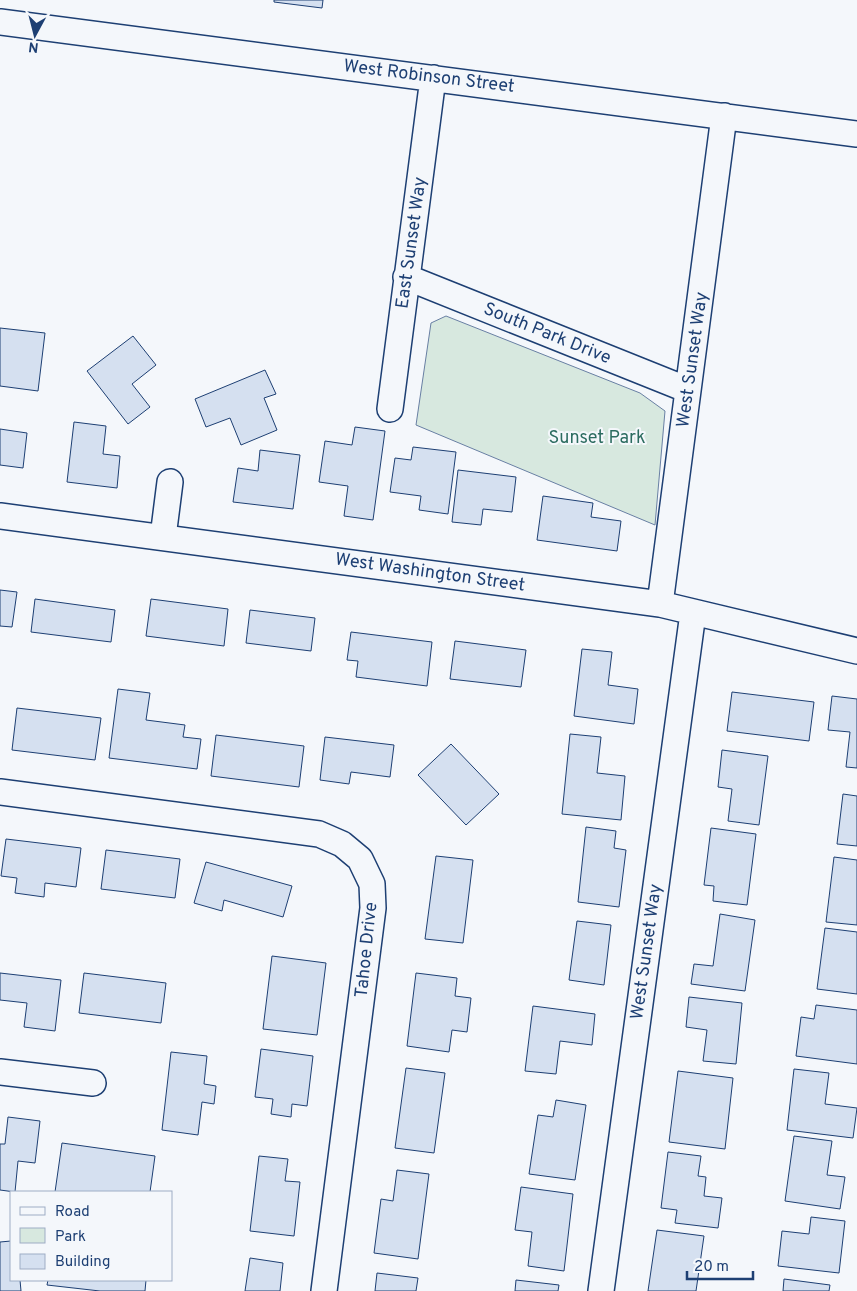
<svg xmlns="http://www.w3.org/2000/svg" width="857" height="1291" viewBox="0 0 857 1291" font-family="Overpass,sans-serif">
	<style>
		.green { fill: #d7e8df; stroke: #687fa3 }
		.building { fill: #d5e0f0; stroke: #1d3f73 }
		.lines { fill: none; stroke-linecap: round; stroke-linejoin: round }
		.minor-casing { stroke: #1d3f73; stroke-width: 28 }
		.minor { stroke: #f4f7fb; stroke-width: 25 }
		.labels { text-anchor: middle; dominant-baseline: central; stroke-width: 4; stroke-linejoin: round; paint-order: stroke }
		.street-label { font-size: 18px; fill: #1d3f73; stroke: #f4f7fb }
		.park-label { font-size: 18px; fill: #2c6c60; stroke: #f4f7fb }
	</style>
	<rect width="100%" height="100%" fill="#f4f7fb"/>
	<path class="green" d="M446 316 640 393 665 411 655 525 416 425 431 323Z"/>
	<path class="building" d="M274 0H323L322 8 274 2Z
		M0 328 45 333 38 391 0 386Z
		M133 336 156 365 132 384 150 407 128 424 87 371Z
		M265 370 276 394 264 398 277 430 241 445 230 418 206 427 195 399Z
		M74 422 106 426 103 454 120 456 117 488 67 482Z
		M355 427 385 431 373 520 344 516 348 486 319 482 325 441 352 445Z
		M0 429 27 433 23 468 0 465Z
		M413 447 456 452 448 514 419 510 421 496 390 492 395 458 411 460Z
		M260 450 300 455 293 509 233 502 238 468 258 471Z
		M458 470 516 477 512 512 483 509 481 525 452 522Z
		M543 496 593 503 591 517 621 521 617 551 537 540Z
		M0 590 17 592 12 627 0 626Z
		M35 599 115 610 111 642 31 632Z
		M151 599 228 609 224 646 146 636Z
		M250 610 315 618 311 651 246 643Z
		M351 632 432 642 427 686 356 677 358 661 347 660Z
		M455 641 526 650 521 687 450 679Z
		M582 649 612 652 608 685 638 689 634 724 574 716Z
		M118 689 150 693 146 720 185 725 183 737 201 739 197 769 109 758Z
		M732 692 814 702 809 741 727 731Z
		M832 696 857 699V768L846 767 850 732 828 730Z
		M17 708 101 718 95 760 12 750Z
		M570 734 601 737 597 773 625 776 621 820 562 814Z
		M216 735 304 746 299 787 211 776Z
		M325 737 394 745 390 777 351 772 349 784 320 780Z
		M451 744 499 794 466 825 418 775Z
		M722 750 768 756 759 825 728 821 732 789 718 787Z
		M843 794 857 796V846L837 844Z
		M586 827 616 831 614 848 626 850 619 907 578 902Z
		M711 828 756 834 747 905 713 901 714 886 704 885Z
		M6 839 81 848 76 887 45 883 44 897 15 893 17 878 1 876Z
		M106 850 180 859 175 898 101 889Z
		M436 856 473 860 463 943 425 939Z
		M834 857 857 860V925L826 922Z
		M206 862 292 886 283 917 224 900 222 911 194 903Z
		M720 914 755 920 745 991 691 984 694 964 713 966Z
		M577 921 611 925 604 985 569 980Z
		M825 928 857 932V994L817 989Z
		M272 956 326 963 317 1035 263 1029Z
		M0 973 61 980 55 1031 24 1027 27 1003 0 1000Z
		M84 973 166 983 161 1023 79 1013Z
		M416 973 457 978 455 996 471 998 467 1032 452 1030 449 1052 407 1046Z
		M689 997 742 1003 736 1064 703 1061 707 1030 686 1027Z
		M816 1005 857 1010V1064L796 1056 801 1017 814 1019Z
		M533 1006 595 1014 592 1045 560 1041 556 1074 525 1071Z
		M261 1049 313 1056 307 1106 292 1104 291 1117 271 1114 273 1099 255 1097Z
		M171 1052 207 1056 204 1084 216 1086 214 1104 202 1102 198 1135 162 1130Z
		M406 1068 445 1073 434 1153 395 1148Z
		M794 1069 829 1073 825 1104 857 1108 853 1138 787 1130Z
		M678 1071 733 1078 725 1149 669 1142Z
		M556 1100 586 1105 575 1180 529 1174 538 1115 553 1117Z
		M8 1117 40 1121 35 1163 18 1161 15 1192 0 1190V1144H5Z
		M794 1136 832 1141 827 1175 845 1177 840 1209 785 1201Z
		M62 1143 155 1156 150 1192H55Z
		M668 1152 701 1156 698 1176 706 1177 704 1196 722 1198 718 1228 675 1223 677 1210 661 1208Z
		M259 1156 288 1159 285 1181 300 1182 294 1236 250 1231Z
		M397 1170 429 1174 418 1259 374 1253 381 1199 393 1201Z
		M521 1187 573 1194 564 1271 528 1266 532 1232 515 1230Z
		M811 1217 845 1221 839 1273 778 1266 782 1231 809 1234Z
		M657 1230 704 1236 696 1291H648Z
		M11 1241V1280H20L21 1291H0V1242Z
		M250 1258 283 1263 280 1291H245Z
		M377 1273 418 1278 416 1291H375Z
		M784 1279 830 1285 829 1291H783Z
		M48 1280H146L145 1291H100L47 1285Z
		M516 1280 559 1285 558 1291H515Z"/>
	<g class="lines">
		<g class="minor-casing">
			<path id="minor" d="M0 22 857 134
				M406 277 688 390
				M390 409 433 78
				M0 516 660 604 857 651
				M163 537 170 482
				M660 604 724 116
				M0 792 319 834 342 844 360 859 372 884 373 908 324 1291
				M0 1072 93 1083
				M601 1291 693 613"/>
		</g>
		<use href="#minor" class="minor"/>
	</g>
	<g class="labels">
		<g class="street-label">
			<text transform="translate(429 77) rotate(7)">West Robinson Street</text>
			<text transform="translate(412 243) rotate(-82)">East Sunset Way</text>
			<text transform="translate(547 334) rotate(22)">South Park Drive</text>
			<text transform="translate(693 360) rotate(-82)">West Sunset Way</text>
			<text transform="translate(430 573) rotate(8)">West Washington Street</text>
			<text transform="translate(367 950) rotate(-84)">Tahoe Drive</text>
			<text transform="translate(647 952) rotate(-82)">West Sunset Way</text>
		</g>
		<g class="park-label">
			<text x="597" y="438">Sunset Park</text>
		</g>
	</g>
	<rect x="10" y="1191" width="162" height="90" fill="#f4f7fb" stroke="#9eadc5"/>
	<rect x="20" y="1207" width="25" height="8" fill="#f4f7fb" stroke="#9eadc5"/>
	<text x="55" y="1216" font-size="15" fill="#1d3f73">Road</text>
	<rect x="20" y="1228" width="25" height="15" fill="#d7e8df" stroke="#9eadc5"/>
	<text x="55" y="1241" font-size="15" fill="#1d3f73">Park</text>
	<rect x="20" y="1254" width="25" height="15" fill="#d5e0f0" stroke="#9eadc5"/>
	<text x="55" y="1266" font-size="15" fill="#1d3f73">Building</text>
	<g transform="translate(35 35) rotate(187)" stroke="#f4f7fb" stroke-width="4" paint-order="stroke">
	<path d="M0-4L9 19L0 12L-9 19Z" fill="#1d3f73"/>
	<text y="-8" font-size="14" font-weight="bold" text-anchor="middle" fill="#1d3f73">N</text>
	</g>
	<path d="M687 1271v8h66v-8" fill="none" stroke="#1d3f73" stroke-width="2.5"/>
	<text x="694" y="1271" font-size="15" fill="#1d3f73" stroke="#f4f7fb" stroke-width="4" paint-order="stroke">20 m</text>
</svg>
